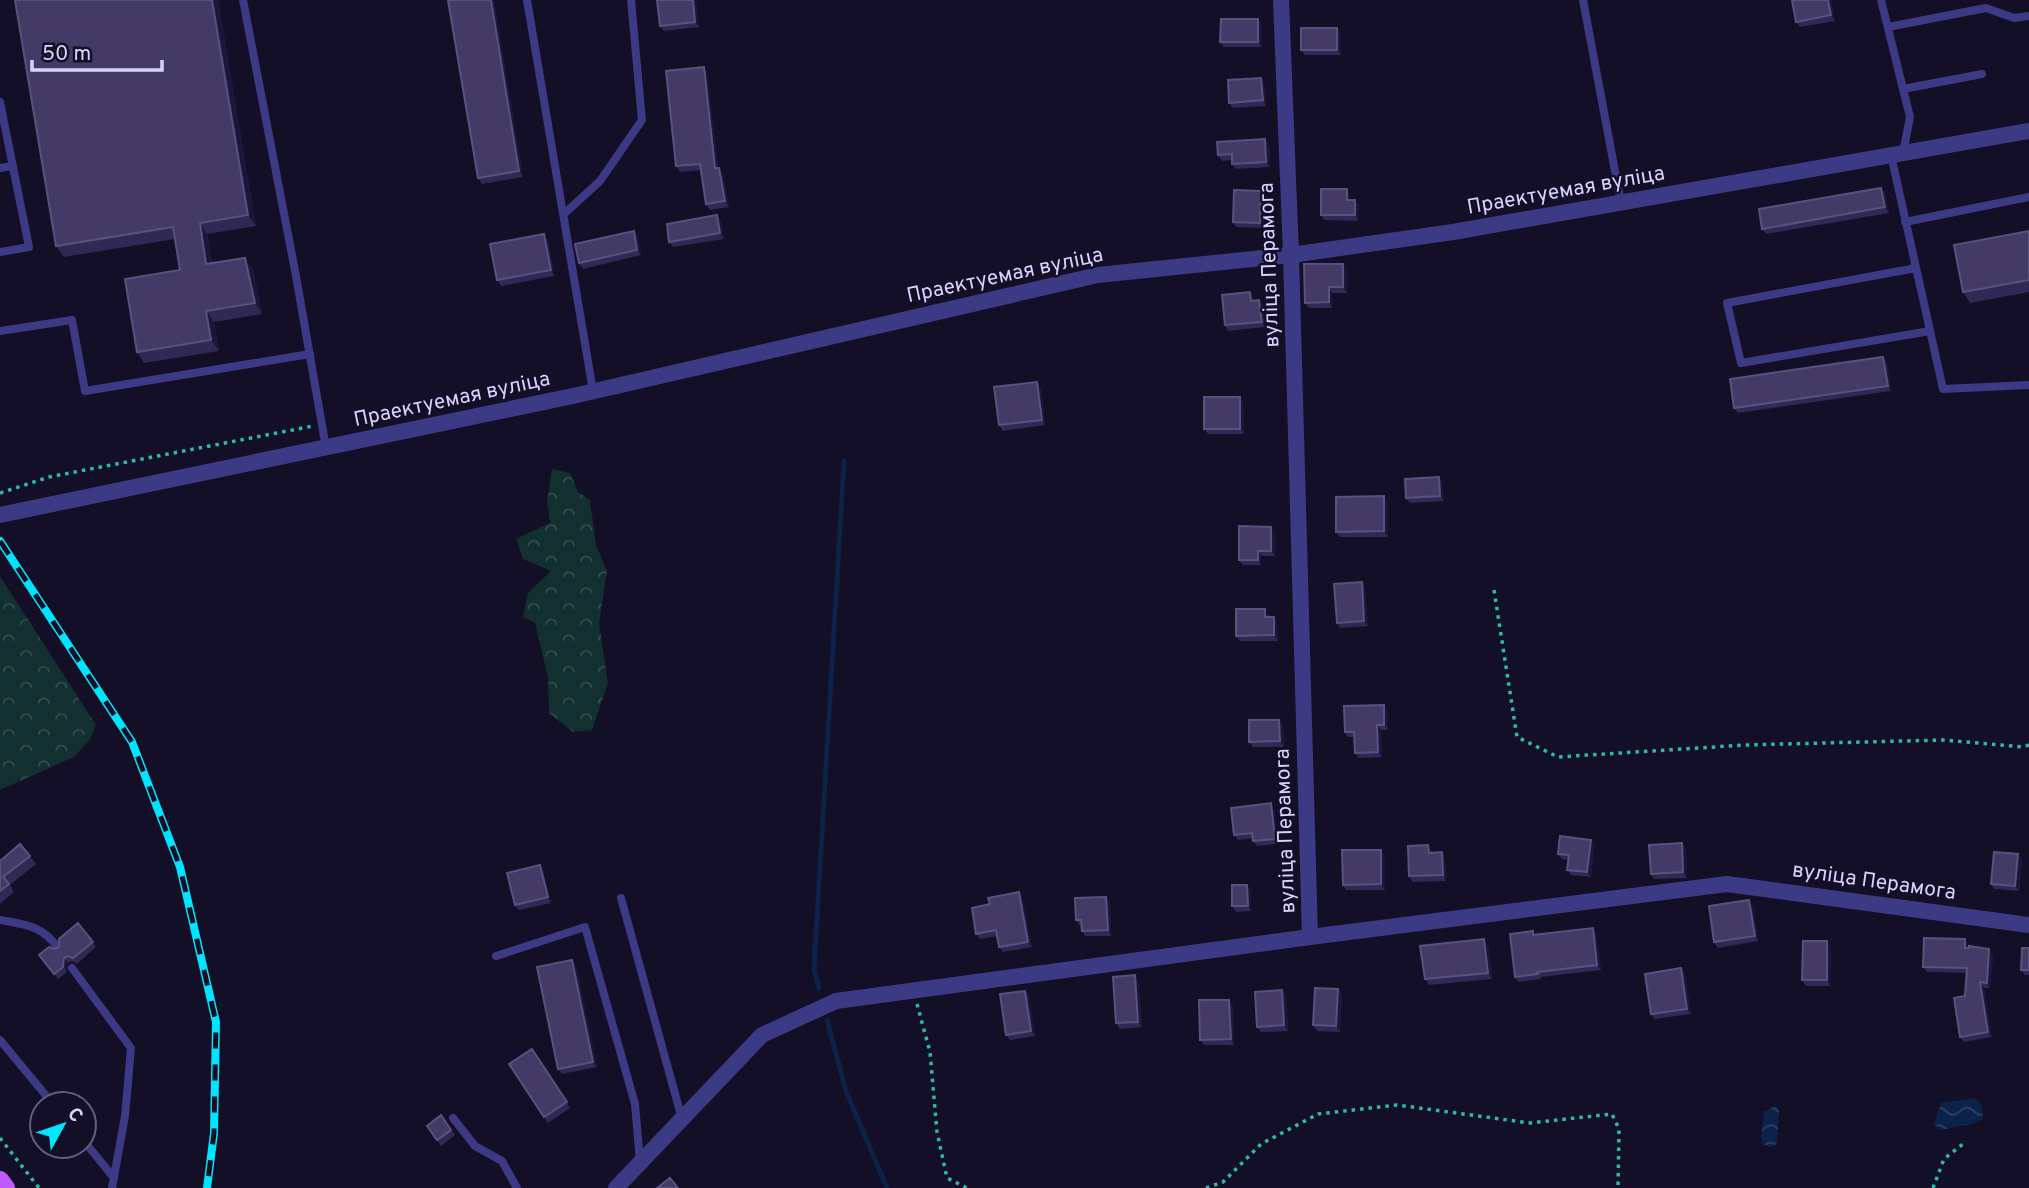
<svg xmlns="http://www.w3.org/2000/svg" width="2029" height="1188" viewBox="0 0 2029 1188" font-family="Overpass,sans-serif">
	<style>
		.forest { fill: url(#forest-crowns) }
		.water { fill: url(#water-waves) }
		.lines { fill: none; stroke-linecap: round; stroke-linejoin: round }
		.stream { stroke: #0c2248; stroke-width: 5 }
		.path { stroke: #2fb8b0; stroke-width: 3.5; stroke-dasharray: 3.5 5; stroke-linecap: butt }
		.service { stroke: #3d3a85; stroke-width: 8 }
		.minor { stroke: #3d3a85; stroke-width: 16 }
		.primary { stroke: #c25bff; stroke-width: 18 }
		.rail-casing { stroke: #00e5ff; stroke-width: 8 }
		.rail { stroke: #130f26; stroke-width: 5; stroke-dasharray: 16; stroke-linecap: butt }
		.wall { fill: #312854 }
		.shaded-wall { fill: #1d163a }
		.building { fill: #433a66; stroke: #5a527e; stroke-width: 2 }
		.labels { text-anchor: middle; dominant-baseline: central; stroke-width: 5; stroke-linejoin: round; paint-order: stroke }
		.street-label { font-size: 21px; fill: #d9d4ff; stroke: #130f26 }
	</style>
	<defs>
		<pattern id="forest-crowns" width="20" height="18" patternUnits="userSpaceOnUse" patternTransform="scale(1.75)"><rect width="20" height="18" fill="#12302f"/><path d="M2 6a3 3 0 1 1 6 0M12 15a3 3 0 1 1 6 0" fill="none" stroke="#344d4e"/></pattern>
		<pattern id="water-waves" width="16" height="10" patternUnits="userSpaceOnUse" patternTransform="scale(1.75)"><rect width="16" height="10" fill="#0c2248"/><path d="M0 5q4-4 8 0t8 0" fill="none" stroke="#2f4163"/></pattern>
	</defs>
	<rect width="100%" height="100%" fill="#130f26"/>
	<path class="forest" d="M552 469 570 473 578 492 590 500 596 545 607 571 599 623 608 683 592 730 573 732 549 713 548 678 535 623 523 617 528 593 551 571 523 559 516 539 550 523 547 502Z
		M0 576 96 725 90 739 74 757 0 790Z"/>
	<path class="water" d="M1975 1098 1982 1106 1983 1119 1971 1124 1941 1130 1934 1124 1941 1103Z
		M1775 1106 1779 1110 1777 1144 1771 1147 1762 1144 1761 1136 1764 1112Z"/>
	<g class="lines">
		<path class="stream" d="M819 988 814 969 844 461
			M827 1020 846 1091 887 1188"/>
		<path class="path" d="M0 493 49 477 313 426
			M1494 590 1517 737 1558 757 1745 745 1943 740 2023 747 2029 745
			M917 1004 930 1052 937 1132 947 1178 967 1188
			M0 1138 39 1188
			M1206 1188 1223 1182 1261 1144 1318 1114 1397 1105 1530 1123 1612 1114 1619 1129 1618 1188
			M1933 1188 1944 1159 1963 1144"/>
		<path class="service" d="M243 0 296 276 326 448
			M527 0 593 391
			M1583 0 1621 203
			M1881 0 1910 117 1903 153
			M1888 27 1986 8 2014 18 2029 16
			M1903 89 1982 74
			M0 102 29 247 0 252
			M1891 155 1943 389 2029 385
			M0 168 13 166
			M564 214 600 181 642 120 631 0
			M1905 222 2029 197
			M1916 268 1727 303 1741 363 1930 331
			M0 331 72 320 85 391 310 354
			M621 898 682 1119
			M0 920C25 924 43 926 58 948
			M496 956 585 927 635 1104 640 1162
			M72 968 131 1048 125 1116 112 1188
			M0 1040 53 1104
			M453 1118 475 1146 502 1161 517 1188
			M84 1141 114 1178"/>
		<path class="minor" d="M1281 0 1291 255 1310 937 1727 884 2029 925
			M0 515 573 396 1098 275 1291 255 1453 232 2029 131
			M616 1188 762 1035 836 1001 1310 937"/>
		<path class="primary" d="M0 1180 6 1188"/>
		<g class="rail-casing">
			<path id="rail" d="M0 541 132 742 180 867 216 1022 214 1133 207 1188"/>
		</g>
		<use href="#rail" class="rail"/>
	</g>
	<path class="wall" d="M15 0H218L256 226 207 234 212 263 245 258 253 269 262 314 214 322 219 351 144 363 137 352 180 270 175 239 64 257 56 246Z
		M448 0H494L523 177 482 184 478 178Z
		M696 0 699 27 664 31 660 26Z
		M1831 0 1835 21 1800 27 1796 22Z
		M1258 19 1262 25V47H1224L1220 42Z
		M1341 33V55H1305L1301 50Z
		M704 67 707 72 718 168 723 173 729 207 710 210 706 204 701 170 680 172 676 166Z
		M1264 83 1266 106 1233 108 1229 103Z
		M1269 144 1270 167 1236 169 1232 164V160L1222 161 1218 155Z
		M1881 188 1885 193 1889 213 1766 234 1762 229Z
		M1350 195V200H1355L1359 205 1358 221 1324 220 1321 215Z
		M1265 196 1264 228 1236 227 1233 222Z
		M721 221 724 239 673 247 669 242Z
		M2029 231V292L1970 303 1963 292Z
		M638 237 641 255 583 269 579 263Z
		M548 240 554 276 501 286 497 280Z
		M1347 269V293H1332V308H1309L1305 303Z
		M1254 298V301L1263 306 1265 327 1228 331 1225 325Z
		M1887 362 1891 391 1738 413 1734 408Z
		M1041 387 1045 425 1003 431 999 425Z
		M1240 397 1243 403 1244 434H1208L1204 429Z
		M1439 477 1442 482 1444 501 1410 503 1406 498Z
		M1384 496 1388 502V537H1340L1336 532Z
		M1275 532V556H1261V565H1243L1239 560Z
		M1362 582 1365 587 1368 626 1340 628 1337 623Z
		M1269 614V617H1274L1277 623 1278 641H1240L1236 636Z
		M1388 710V730H1381L1382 757 1359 758 1355 753 1354 737H1348L1345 732Z
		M1279 720 1283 725 1284 747H1253L1249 742Z
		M1274 809 1278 844 1257 846 1253 841V838L1238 840 1234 835Z
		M1591 840 1594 845 1591 877 1571 875 1567 870 1568 860 1562 859 1558 854Z
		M1682 843 1686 849 1687 878 1654 879 1651 874Z
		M1432 850V853L1442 852 1445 858 1446 881 1413 882 1409 876Z
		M2018 854 2022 860 2019 891 1994 889 1991 884Z
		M1385 855V890H1346L1343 885Z
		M30 856 36 864 10 885 14 892 0 904V861Z
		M540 865 543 870 551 903 519 910 515 905Z
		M1247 885 1251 890V911L1236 912 1232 906Z
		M1019 892 1022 898 1032 947 1003 952 999 947 997 936 980 939 976 934 990 904Z
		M1106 897 1110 902 1111 936H1085L1082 931 1081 926H1080L1076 920Z
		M1753 906 1758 941 1718 948 1714 942Z
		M78 923 96 947 77 964 72 961 68 963 67 972 58 979 39 955 59 947Z
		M1593 928 1596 933 1601 970 1541 977V979L1519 982 1515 977 1533 931 1535 934Z
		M1965 939 1969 944V948L1993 955 1990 988H1984L1992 1037 1964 1042 1960 1037 1967 973 1927 972 1923 967Z
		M1827 941 1831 946 1830 986H1806L1802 980Z
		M1488 945 1492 979 1429 985 1425 979Z
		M2029 948V975H2025L2021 970Z
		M572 960 576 965 597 1067 562 1074 558 1069Z
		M1681 968 1685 974 1691 1014 1655 1019 1651 1014Z
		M1138 980 1142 1027 1120 1029 1116 1023Z
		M1338 989 1342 994 1340 1032 1317 1031 1313 1025Z
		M1282 990 1286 996 1288 1031 1261 1032 1257 1027Z
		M1025 991 1029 996 1035 1036 1010 1040 1006 1035Z
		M1233 1005 1234 1045H1204L1200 1040Z
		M532 1049 570 1108 548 1123 509 1064Z
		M441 1115 455 1135 441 1146 427 1126Z"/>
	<path class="shaded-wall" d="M212 0H218L256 226 248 215Z
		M491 0H494L523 177 519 171Z
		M693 0H696L699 27 695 22Z
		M1828 0H1831L1835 21 1831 15Z
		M1258 19 1262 25V47L1258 42Z
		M1337 28 1341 33V55L1337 50Z
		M704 67 707 72 719 174 715 168Z
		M1261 78 1264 83 1266 106 1263 100Z
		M1265 139 1269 144 1270 167 1266 162Z
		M719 168 723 173 729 207 725 201Z
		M1881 188 1885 193 1889 213 1885 207Z
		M1347 189 1350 195V205L1347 200Z
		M1261 191 1265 196 1264 228 1260 223Z
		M1355 200 1359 205 1358 221 1355 215Z
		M717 215 721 221 724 239 720 233Z
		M200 223 207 234 214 275 206 264Z
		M634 231 638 237 641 255 637 250Z
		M544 234 548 240 554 276 551 270Z
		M245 258 253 269 262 314 255 303Z
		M1343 264 1347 269V293L1343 287Z
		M1329 287 1332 293V308L1329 302Z
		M1259 300 1263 306 1265 327 1262 322Z
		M206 311 214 322 219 351 211 340Z
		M1883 357 1887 362 1891 391 1888 386Z
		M1037 382 1041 387 1045 425 1042 420Z
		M1240 397 1243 403 1244 434 1240 429Z
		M1439 477 1442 482 1444 501 1440 496Z
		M1384 496 1388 502V537L1384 531Z
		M1271 527 1275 532V556L1271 551Z
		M1258 551 1261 556V565L1258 560Z
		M1362 582 1365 587 1368 626 1364 621Z
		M1274 617 1277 623 1278 641 1274 635Z
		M1384 705 1388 710V730L1384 725Z
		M1279 720 1283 725 1284 747 1280 741Z
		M1377 725 1381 730 1382 757 1378 752Z
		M1271 803 1274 809 1278 844 1275 839Z
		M1591 840 1594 845 1591 877 1587 872Z
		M1682 843 1686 849 1687 878 1683 872Z
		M1381 850 1385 855V890L1381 884Z
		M1442 852 1445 858 1446 881 1443 875Z
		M2018 854 2022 860 2019 891 2015 886Z
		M540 865 543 870 551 903 548 897Z
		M1247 885 1251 890V911L1248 906Z
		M1019 892 1022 898 1032 947 1028 942Z
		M1106 897 1110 902 1111 936 1108 930Z
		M1749 900 1753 906 1758 941 1755 936Z
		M1593 928 1596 933 1601 970 1597 965Z
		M1484 939 1488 945 1492 979 1488 973Z
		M1965 939 1969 944 1968 953 1965 948Z
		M1827 941 1831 946 1830 986 1827 980Z
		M1989 949 1993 955 1990 988 1987 983Z
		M64 958 68 963 67 972 63 967Z
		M572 960 576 965 597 1067 593 1062Z
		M1681 968 1685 974 1691 1014 1687 1009Z
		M1135 975 1138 980 1142 1027 1138 1022Z
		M1980 982 1984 988 1992 1037 1988 1032Z
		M1338 989 1342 994 1340 1032 1336 1026Z
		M1282 990 1286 996 1288 1031 1284 1025Z
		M1025 991 1029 996 1035 1036 1031 1031Z
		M1229 1000 1233 1005 1234 1045 1231 1039Z"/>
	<path class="building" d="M15 0H212L248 215 200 223 206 264 245 258 255 303 206 311 211 340 137 352 125 279 180 270 173 227 56 246Z
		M448 0H491L519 171 478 178Z
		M657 0H693L695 22 660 26Z
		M1792 0H1828L1831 15 1796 22Z
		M1221 19H1258V42H1220Z
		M1301 28H1337V50H1301Z
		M704 67 715 168H719L725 201 706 204 700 164 676 166 666 71Z
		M1261 78 1263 100 1229 103 1228 80Z
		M1265 139 1266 162 1232 164V154L1218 155 1217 142Z
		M1881 188 1885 207 1762 229 1759 209Z
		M1321 189H1347V200H1355V215H1321Z
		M1234 190 1261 191 1260 223 1233 222Z
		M717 215 720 233 669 242 667 224Z
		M634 231 637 250 579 263 575 244Z
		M2029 231V280L1963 292 1954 245Z
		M544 234 551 270 497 280 490 244Z
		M1304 264H1343V287H1329V302L1305 303Z
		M1250 292 1251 301 1259 300 1262 322 1225 325 1222 295Z
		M1883 357 1888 386 1734 408 1730 379Z
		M1037 382 1042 420 999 425 994 387Z
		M1204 397H1240V429H1204Z
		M1439 477 1440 496 1406 498 1405 479Z
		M1384 496V531L1336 532V497Z
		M1239 526 1271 527V551H1258V560H1239Z
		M1362 582 1364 621 1337 623 1334 584Z
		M1236 609H1265V617H1274V635L1236 636Z
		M1384 705V725H1377L1378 752 1355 753 1354 732H1345L1344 706Z
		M1249 720H1279L1280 741 1249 742Z
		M1271 803 1275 839 1253 841 1252 833 1234 835 1231 808Z
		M1560 836 1591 840 1587 872 1567 870 1569 855 1558 854Z
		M1682 843 1683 872 1651 874 1649 845Z
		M20 844 30 856 3 877 9 884 0 891V861Z
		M1428 845 1429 853 1442 852 1443 875 1409 876 1408 846Z
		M1342 850H1381V884L1343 885Z
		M1994 852 2018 854 2015 886 1991 884Z
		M540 865 548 897 515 905 507 873Z
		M1232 885H1247L1248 906H1232Z
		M1019 892 1028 942 999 947 996 930 976 934 972 908 990 904 988 898Z
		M1106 897 1108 930 1082 931 1081 920H1076L1075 898Z
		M1749 900 1755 936 1714 942 1709 906Z
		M78 923 93 942 73 958 68 956 64 958 63 967 54 974 39 955 49 947 54 949 59 947V939Z
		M1593 928 1597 965 1537 972 1538 974 1515 977 1510 934 1533 931V935Z
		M1924 938 1965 939V948H1969V946L1989 949 1987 983 1980 982 1988 1032 1960 1037 1954 998 1965 996 1967 968 1923 967Z
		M1484 939 1488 973 1425 979 1420 946Z
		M1803 941H1827V980H1802Z
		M2022 948H2029V970H2021Z
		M572 960 593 1062 558 1069 537 967Z
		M1681 968 1687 1009 1651 1014 1645 974Z
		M1135 975 1138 1022 1116 1023 1113 977Z
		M1315 988 1338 989 1336 1026 1313 1025Z
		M1282 990 1284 1025 1257 1027 1255 992Z
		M1025 991 1031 1031 1006 1035 1000 994Z
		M1199 1000H1229L1231 1039 1200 1040Z
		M532 1049 567 1102 544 1117 509 1064Z
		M441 1115 451 1130 437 1140 427 1126Z
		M670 1178 678 1188H657Z"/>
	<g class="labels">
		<g class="street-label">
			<text transform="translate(1566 191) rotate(-10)">Праектуемая вуліца</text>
			<text transform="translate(1270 265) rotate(-92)">вуліца Перамога</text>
			<text transform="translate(1005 276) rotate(-12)">Праектуемая вуліца</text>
			<text transform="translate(452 400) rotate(-12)">Праектуемая вуліца</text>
			<text transform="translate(1286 831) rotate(-92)">вуліца Перамога</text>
			<text transform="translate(1874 882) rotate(8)">вуліца Перамога</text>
		</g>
	</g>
	<g transform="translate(63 1125) rotate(50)"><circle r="33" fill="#130f26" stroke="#625e7d" stroke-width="2"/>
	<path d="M0-5L12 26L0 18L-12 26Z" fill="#00e5ff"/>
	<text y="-10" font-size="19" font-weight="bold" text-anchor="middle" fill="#d9d4ff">С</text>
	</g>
	<path d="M32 60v10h130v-10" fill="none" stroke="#d9d4ff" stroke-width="3.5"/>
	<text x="42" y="60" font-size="21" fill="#d9d4ff" stroke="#130f26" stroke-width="5" paint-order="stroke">50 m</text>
</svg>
